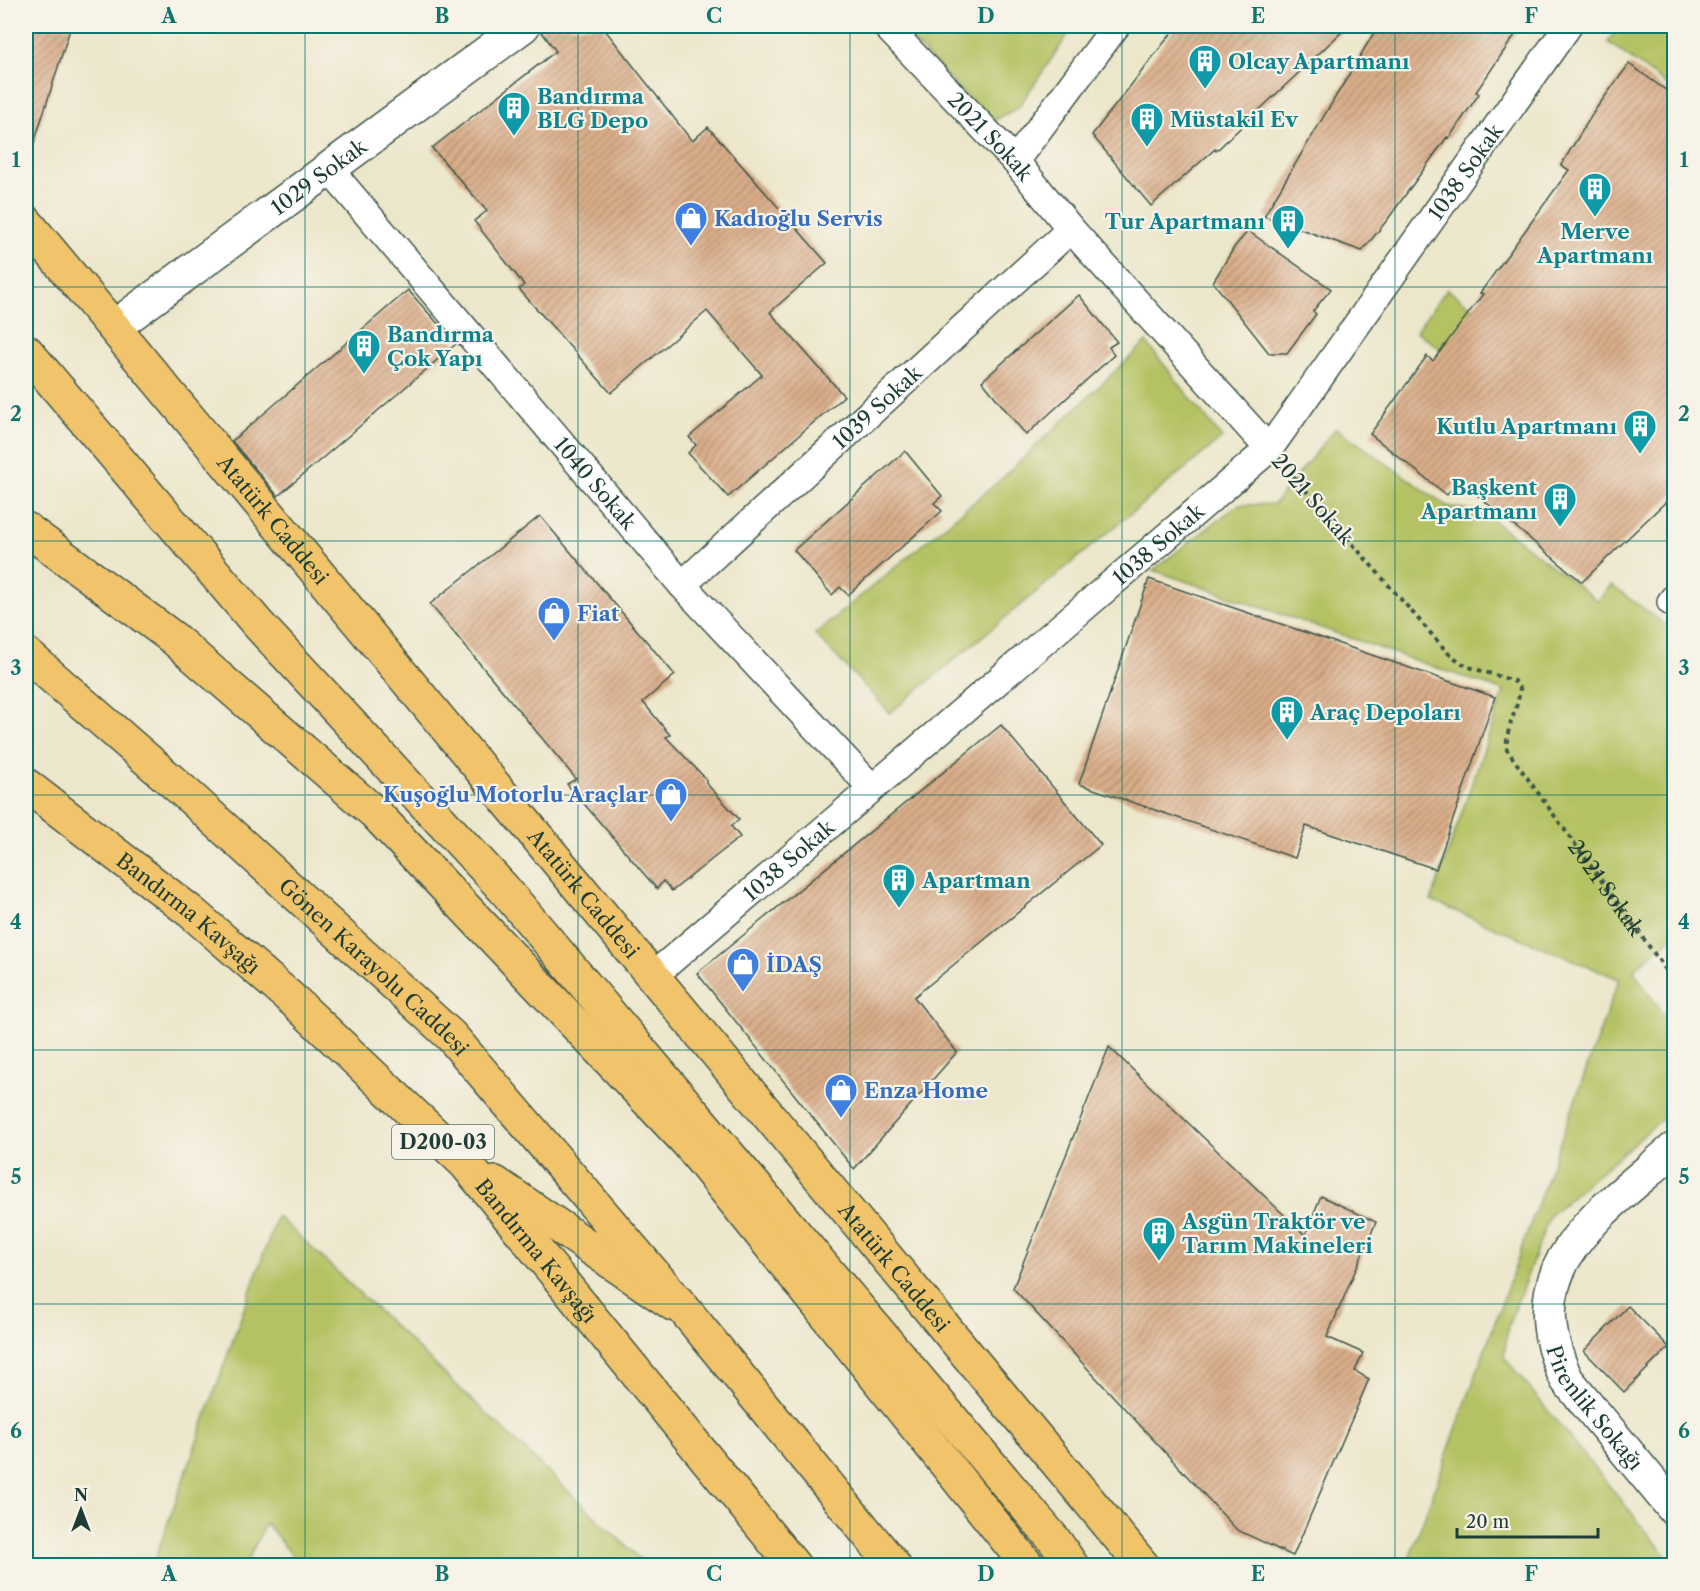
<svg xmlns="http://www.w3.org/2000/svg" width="1700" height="1591" viewBox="0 0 1700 1591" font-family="'Libre Caslon Text',serif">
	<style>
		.grass { fill: #b5c264; stroke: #6a804c; stroke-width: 1.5 }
		.building { fill: url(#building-hatch) }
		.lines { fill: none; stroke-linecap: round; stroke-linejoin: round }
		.lane-casing { stroke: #3e564a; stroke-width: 30 }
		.street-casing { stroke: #3e564a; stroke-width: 36 }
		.primary-casing { stroke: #3e564a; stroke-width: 36 }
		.highway-casing { stroke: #3e564a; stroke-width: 36 }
		.path { stroke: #3e564a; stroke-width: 4; stroke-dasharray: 4.5 4.5; stroke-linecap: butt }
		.lane { stroke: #fff; stroke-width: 27 }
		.street { stroke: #fff; stroke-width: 33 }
		.primary { stroke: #f1c36a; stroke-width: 33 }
		.highway { stroke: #f1c36a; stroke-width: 33 }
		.grid { fill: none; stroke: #0f766e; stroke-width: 1.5; stroke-opacity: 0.55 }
		.labels { text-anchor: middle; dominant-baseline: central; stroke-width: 4.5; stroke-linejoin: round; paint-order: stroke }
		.shield { fill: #f7f3e8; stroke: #60746a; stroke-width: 1.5 }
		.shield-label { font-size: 20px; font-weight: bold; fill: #1f3d34 }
		.culture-label { font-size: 21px; font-weight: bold; fill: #0d838f; stroke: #f7f3e8; text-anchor: start }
		.street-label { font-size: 21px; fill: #1f3d34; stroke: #f7f3e8 }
		.shop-label { font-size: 21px; font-weight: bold; fill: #366cbe; stroke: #f7f3e8; text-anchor: start }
		.neatline { fill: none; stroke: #0f766e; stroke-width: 2 }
		.grid-label { font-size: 20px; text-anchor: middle; font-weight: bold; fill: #0f766e }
	</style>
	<defs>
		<pattern id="building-hatch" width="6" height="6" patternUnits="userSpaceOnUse" patternTransform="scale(1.5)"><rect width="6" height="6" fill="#daad89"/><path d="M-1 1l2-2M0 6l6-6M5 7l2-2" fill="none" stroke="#b08e71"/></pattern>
	</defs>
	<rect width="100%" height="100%" fill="#f7f3e8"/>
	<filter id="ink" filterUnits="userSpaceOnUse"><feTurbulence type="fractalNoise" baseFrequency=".0167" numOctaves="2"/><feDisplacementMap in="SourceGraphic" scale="12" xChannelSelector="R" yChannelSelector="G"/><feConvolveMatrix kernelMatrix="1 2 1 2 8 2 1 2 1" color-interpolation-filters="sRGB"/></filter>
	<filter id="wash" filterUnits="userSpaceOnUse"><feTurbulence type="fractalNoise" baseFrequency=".008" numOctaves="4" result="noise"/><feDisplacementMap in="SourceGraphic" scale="24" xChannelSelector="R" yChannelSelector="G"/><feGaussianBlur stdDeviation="1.35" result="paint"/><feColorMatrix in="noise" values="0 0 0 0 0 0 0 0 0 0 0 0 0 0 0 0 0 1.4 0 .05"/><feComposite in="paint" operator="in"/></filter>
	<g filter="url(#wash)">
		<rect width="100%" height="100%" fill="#ece6ca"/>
		<path class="grass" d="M899 26H1074L1018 108 991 122Z
			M1619 26H1674V90L1608 42Z
			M1447 289 1571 379 1540 421 1416 331Z
			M1146 342 1222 438 890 713 815 634 998 482Z
			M1336 428 1447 506 1483 513 1598 601 1611 585 1674 631V936L1633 970 1674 1030V1109L1550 1215 1508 1327 1504 1357 1674 1565H1407L1619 979 1431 901 1504 691 1153 570 1238 505 1274 504Z
			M277 1216 295 1232 646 1565H300L266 1523 245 1565H153Z"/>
		<g id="blocks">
			<path class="building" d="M26 26H71L34 143 26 141Z
				M541 26H602L692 141 708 127 827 263 770 312 844 396 728 497 688 453 696 445 689 437 762 375 707 311 611 393 519 289 524 285 474 221 487 211 432 148 556 51 541 31Z
				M1177 26H1348L1216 151 1215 149 1151 206 1092 135Z
				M1378 26H1521L1476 92 1479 94 1449 138 1447 137 1388 219 1362 251 1264 216Z
				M1629 64 1674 96V494L1582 582 1459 480 1447 495 1370 434 1427 356 1433 361 1483 294 1480 293 1569 170 1561 165 1595 110Z
				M1248 231 1331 289 1313 311 1316 314 1287 353H1269L1213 282 1235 246Z
				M408 290 456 344 278 496 232 441Z
				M1079 295 1117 342 1109 347 1114 355 1026 435 982 381Z
				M905 451 942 496 934 503 942 511 848 595 840 587 832 595 794 550Z
				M540 516 675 675 643 702 670 735 666 737 706 779V783L739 819 731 826 740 837 672 891 663 881 657 889 567 784 576 779 430 604Z
				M1149 579 1495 697 1436 869 1306 826 1295 858 1079 784Z
				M1001 725 1101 845 914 997 957 1052 854 1169 697 973Z
				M1109 1047 1305 1235 1321 1196 1376 1222 1327 1337 1363 1353 1355 1371 1369 1379 1293 1556 1237 1530 1013 1288Z
				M1628 1306 1669 1347 1624 1392 1584 1351Z"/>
		</g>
	</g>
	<g filter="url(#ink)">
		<use href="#blocks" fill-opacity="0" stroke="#3e564a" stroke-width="1.5"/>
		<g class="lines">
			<g class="lane-casing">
				<g id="lane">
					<path id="s2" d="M886 26 1015 161 1071 229 1269 449"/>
					<path d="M1015 161 1116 26"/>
					<path id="s3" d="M329 169 682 585 872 788"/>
					<path id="s4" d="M682 585 1071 229"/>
					<path d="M1671 602 1674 598"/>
					<path id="s5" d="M654 975 1269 449 1568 26"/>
				</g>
			</g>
			<g class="street-casing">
				<g id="street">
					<path id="s6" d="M114 327 523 26"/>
					<path id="s7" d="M1674 1149C1599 1215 1511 1267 1567 1380L1674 1509"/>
				</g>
			</g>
			<g class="primary-casing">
				<g id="primary">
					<path id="s8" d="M26 222 1143 1566"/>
					<path d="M26 351 257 623 504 889 1055 1541 1072 1566"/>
					<path id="s9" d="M26 785 191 912 294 1001 466 1164 794 1566"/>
					<path d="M495 1183 673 1304"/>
				</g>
			</g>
			<g class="highway-casing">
				<g id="highway">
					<path d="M26 529 173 638 375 813 687 1142 1028 1566"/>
					<path id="s10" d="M26 654 190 797 451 1036 688 1314 894 1566"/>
				</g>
			</g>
			<path class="path" id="s1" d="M1293 476 1448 653 1466 666 1514 681 1520 689C1518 711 1505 727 1507 750L1674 981"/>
			<use href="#lane" class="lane"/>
			<use href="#street" class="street"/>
			<use href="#primary" class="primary"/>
			<use href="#highway" class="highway"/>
		</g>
	</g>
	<path class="grid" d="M305 26V1566M578 26V1566M850 26V1566M1122 26V1566M1395 26V1566M26 287H1674M26 541H1674M26 795H1674M26 1050H1674M26 1304H1674"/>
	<defs>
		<g id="building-pin" transform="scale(1.725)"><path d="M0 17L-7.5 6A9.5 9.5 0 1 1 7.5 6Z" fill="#0f9aa8" stroke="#f7f3e8"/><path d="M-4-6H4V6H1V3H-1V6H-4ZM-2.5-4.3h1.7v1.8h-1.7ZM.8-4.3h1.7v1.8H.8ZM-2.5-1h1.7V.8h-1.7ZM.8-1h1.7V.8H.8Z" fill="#fff"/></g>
		<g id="shop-pin" transform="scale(1.725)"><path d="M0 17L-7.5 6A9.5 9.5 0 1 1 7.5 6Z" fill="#3f7fe0" stroke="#f7f3e8"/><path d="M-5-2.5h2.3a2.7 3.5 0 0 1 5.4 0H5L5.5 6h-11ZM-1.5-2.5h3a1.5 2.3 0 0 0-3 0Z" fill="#fff"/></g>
	</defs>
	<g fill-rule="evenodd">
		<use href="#building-pin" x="1205" y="61"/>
		<use href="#building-pin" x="514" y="108"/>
		<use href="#building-pin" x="1147" y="119"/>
		<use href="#building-pin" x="1595" y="189"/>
		<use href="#shop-pin" x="691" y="218"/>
		<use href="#building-pin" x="1288" y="221"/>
		<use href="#building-pin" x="364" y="346"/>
		<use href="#building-pin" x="1640" y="426"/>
		<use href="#building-pin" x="1560" y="499"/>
		<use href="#shop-pin" x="554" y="613"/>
		<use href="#building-pin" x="1287" y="712"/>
		<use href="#shop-pin" x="671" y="794"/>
		<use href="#building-pin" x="899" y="880"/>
		<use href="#shop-pin" x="743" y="964"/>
		<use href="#shop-pin" x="841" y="1090"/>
		<use href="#building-pin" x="1159" y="1233"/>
	</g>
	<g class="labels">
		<rect class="shield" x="392" y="1125" width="102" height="34" rx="4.5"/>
		<g class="shield-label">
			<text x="443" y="1142">D200-03</text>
		</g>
		<g class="culture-label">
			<text x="1228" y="61">Olcay Apartmanı</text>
			<text x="537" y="96">Bandırma<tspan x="537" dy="24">BLG Depo</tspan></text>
			<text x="1170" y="119">Müstakil Ev</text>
			<text x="1265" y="221" text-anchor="end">Tur Apartmanı</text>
			<text x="1595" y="231" text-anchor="middle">Merve<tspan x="1595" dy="24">Apartmanı</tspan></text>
			<text x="387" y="334">Bandırma<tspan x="387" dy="24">Çok Yapı</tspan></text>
			<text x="1617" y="426" text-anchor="end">Kutlu Apartmanı</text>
			<text x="1537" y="487" text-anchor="end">Başkent<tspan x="1537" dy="24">Apartmanı</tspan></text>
			<text x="1310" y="712">Araç Depoları</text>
			<text x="922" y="880">Apartman</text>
			<text x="1182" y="1221">Asgün Traktör ve<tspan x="1182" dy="24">Tarım Makineleri</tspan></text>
		</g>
		<g class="street-label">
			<text stroke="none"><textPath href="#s2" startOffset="152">2021 Sokak</textPath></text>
			<text stroke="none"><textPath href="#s5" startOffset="1149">1038 Sokak</textPath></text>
			<text stroke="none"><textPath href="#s6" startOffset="254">1029 Sokak</textPath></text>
			<text stroke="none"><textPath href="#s4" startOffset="264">1039 Sokak</textPath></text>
			<text stroke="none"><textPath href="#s3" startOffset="412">1040 Sokak</textPath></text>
			<text transform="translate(1313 499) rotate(49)">2021 Sokak</text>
			<text stroke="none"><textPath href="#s8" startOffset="387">Atatürk Caddesi</textPath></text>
			<text stroke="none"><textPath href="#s5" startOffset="663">1038 Sokak</textPath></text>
			<text stroke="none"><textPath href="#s5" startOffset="177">1038 Sokak</textPath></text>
			<text stroke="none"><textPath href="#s1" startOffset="550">2021 Sokak</textPath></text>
			<text stroke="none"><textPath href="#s8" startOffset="873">Atatürk Caddesi</textPath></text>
			<text stroke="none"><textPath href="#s9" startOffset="207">Bandırma Kavşağı</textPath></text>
			<text stroke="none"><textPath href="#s10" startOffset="468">Gönen Karayolu Caddesi</textPath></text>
			<text stroke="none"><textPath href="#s9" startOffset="693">Bandırma Kavşağı</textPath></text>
			<text stroke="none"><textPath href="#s8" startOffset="1359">Atatürk Caddesi</textPath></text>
			<text stroke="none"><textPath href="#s7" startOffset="321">Pirenlik Sokağı</textPath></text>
		</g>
		<g class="shop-label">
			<text x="714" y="218">Kadıoğlu Servis</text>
			<text x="577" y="613">Fiat</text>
			<text x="648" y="794" text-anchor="end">Kuşoğlu Motorlu Araçlar</text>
			<text x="766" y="964">İDAŞ</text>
			<text x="864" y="1090">Enza Home</text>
		</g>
	</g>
	<rect width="1700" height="1591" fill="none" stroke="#f7f3e8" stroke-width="66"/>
	<g transform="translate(81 1510)" stroke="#f7f3e8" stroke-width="4.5" paint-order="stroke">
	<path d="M0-4.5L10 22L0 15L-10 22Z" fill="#1f3d34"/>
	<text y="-9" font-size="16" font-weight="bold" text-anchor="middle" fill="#1f3d34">N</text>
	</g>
	<path d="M1457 1528v9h141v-9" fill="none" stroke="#1f3d34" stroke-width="3"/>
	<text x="1466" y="1528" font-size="18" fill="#1f3d34" stroke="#f7f3e8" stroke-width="4.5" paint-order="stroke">20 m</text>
	<rect x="33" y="33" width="1634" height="1525" class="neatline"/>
	<g class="grid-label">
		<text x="169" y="23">A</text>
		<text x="442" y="23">B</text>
		<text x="714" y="23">C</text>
		<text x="986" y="23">D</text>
		<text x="1258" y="23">E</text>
		<text x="1531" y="23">F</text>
		<text x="16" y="167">1</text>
		<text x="1684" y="167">1</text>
		<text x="16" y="421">2</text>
		<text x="1684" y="421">2</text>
		<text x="16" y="675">3</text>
		<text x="1684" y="675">3</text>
		<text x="16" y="929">4</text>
		<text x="1684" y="929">4</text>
		<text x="16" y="1184">5</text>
		<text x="1684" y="1184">5</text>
		<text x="16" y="1438">6</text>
		<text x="1684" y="1438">6</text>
		<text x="169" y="1581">A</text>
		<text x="442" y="1581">B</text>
		<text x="714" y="1581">C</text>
		<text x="986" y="1581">D</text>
		<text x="1258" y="1581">E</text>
		<text x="1531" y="1581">F</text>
	</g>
</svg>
